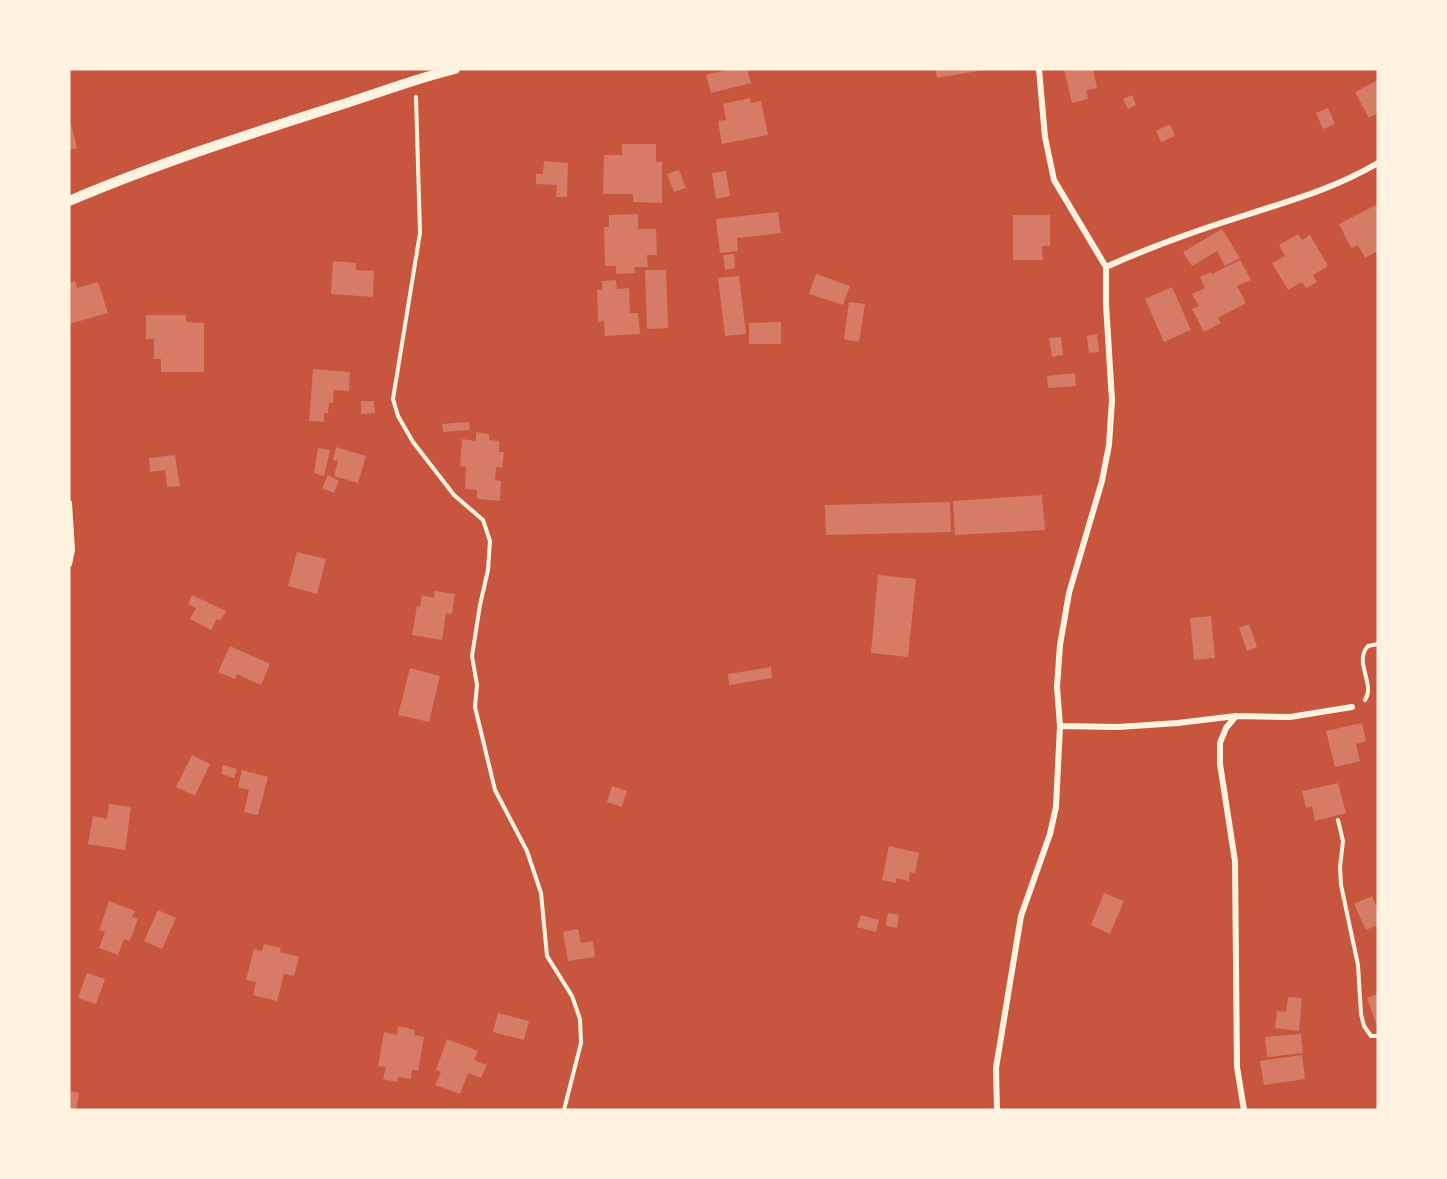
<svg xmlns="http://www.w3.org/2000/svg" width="1447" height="1179" viewBox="0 0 1447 1179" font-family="Barlow,sans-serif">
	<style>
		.building { fill: #d67c66 }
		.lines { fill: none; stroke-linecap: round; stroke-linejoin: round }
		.path { stroke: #fff3e0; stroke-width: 4 }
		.minor { stroke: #fff3e0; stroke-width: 6 }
		.tertiary { stroke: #fff3e0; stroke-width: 10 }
	</style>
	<rect width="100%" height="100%" fill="#c8553d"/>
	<path class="building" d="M731 69H747L751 83 711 93 706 75Z
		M935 69H977L978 71 937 78Z
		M1064 69H1093L1097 88 1086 90 1088 99 1072 103Z
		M1378 80V113L1369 118 1355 92Z
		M1132 95 1136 105 1128 109 1123 99Z
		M750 98 751 103 761 101 768 135 722 144 718 121 726 120 723 104Z
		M1328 108 1335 124 1323 129 1316 113Z
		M71 124 77 148 69 150V125Z
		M1170 124 1175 136 1161 142 1156 131Z
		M622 144H656V162H662V203L633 202V194H603L604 155H622Z
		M544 161 568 163 567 197H556L557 185 536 184V174H543Z
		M679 170 686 188 674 192 667 174Z
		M726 171 730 196 716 199 712 173Z
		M1378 204V251L1365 258 1358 245 1351 248 1339 224Z
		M778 212 781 233 737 238 738 251 720 253 716 219Z
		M638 214V229H656L657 255H647L648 267H634L635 273 616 274V266H605L604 227H609V215Z
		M1013 215H1050V246H1042L1043 260H1013Z
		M1222 229 1240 258 1225 266 1217 251 1192 266 1183 252Z
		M1298 234 1302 240 1310 235 1328 266 1313 275 1317 282 1306 288 1302 282 1288 290 1272 263 1285 256 1279 245Z
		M734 254 735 268 725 270 723 255Z
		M1240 260 1251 280 1237 286 1246 303 1218 318 1221 323 1204 332 1192 309 1199 306 1192 294 1205 288 1200 277 1211 272 1212 274Z
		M333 261 356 263V270L374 271 373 297 331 294Z
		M645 270H666L668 328 647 329Z
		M816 274 850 286 843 305 809 294Z
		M739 276 746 334 725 336 718 278Z
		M616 280 617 289 629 288 630 313H638L640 334 605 336 604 321 598 322 597 290H602V281Z
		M75 281 77 288 98 282 108 313 69 324V283Z
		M1172 287 1191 330 1164 342 1145 299Z
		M849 302 865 304 859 342 844 339Z
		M146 315H186V322L204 323V372H161V359H154V339H146Z
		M781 322V344H749V323Z
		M1097 334 1099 352 1089 353 1087 336Z
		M1061 337 1063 355 1052 357 1049 338Z
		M313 369 350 372 349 391 334 390 333 403H329L328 413H324V422L309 421Z
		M1075 373 1076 386 1048 388 1047 376Z
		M361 401H374L375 413 361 414Z
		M469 422 470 430 443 432 442 424Z
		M476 432 489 434V440L499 441V452H504L502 468 496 467 495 480 501 481 500 501 477 499V490L465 489 466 467 460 466 462 439 476 441Z
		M336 447 366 456 358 483 334 476 338 461 333 460Z
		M318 448 330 450 324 476 314 473Z
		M175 455 180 486 167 487 165 470 150 472 149 458Z
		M328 475 339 481 334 493 322 488Z
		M1042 495 1045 530 955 535 953 501Z
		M950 502 951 532 826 535 825 505Z
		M297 552 326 559 317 594 288 586Z
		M878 575 916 579 908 657 871 653Z
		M435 591 455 594 452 614 446 613 442 640 412 635 417 606 420 607 422 595 434 598Z
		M192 595 226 611 220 621 217 619 211 630 190 619 196 608 188 604Z
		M1211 616 1215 658 1194 660 1190 618Z
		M1249 624 1257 647 1247 651 1239 628Z
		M230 646 270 664 261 685 237 674 235 679 218 672Z
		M771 667 772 678 729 685 728 674Z
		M410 668 440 676 429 722 398 715Z
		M1362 723 1366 741 1356 744 1360 761 1335 767 1326 731Z
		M192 755 210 764 195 796 176 787Z
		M223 765 237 769 234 778 221 774Z
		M242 770 268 777 258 815 244 812 249 790 238 787Z
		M1338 783 1346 813 1315 821 1312 806 1306 808 1302 791Z
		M612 786 627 791 622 807 607 802Z
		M109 804 131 807 125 850 88 844 93 816 107 819Z
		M889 846 919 853 915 873 910 872 909 881 896 878V883L882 880Z
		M1104 893 1124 901 1110 934 1091 925Z
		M1372 896 1378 910V925L1366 930 1354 904Z
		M109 901 135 911 132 917 138 919 130 941 124 939 118 955 99 948 105 932 99 930Z
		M158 910 176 918 162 949 144 941Z
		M888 913 899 915 897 928 886 926Z
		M861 915 879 920 876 932 857 927Z
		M578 929 581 943 593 941 595 957 568 961 563 932Z
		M264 944 281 948 280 952 299 957 294 976 284 974 277 1001 253 995 256 982 246 980 254 949 262 951Z
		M87 973 105 979 96 1004 78 998Z
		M1378 994V1029L1367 998Z
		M1288 997 1302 998 1299 1031 1275 1028 1277 1011 1286 1012Z
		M498 1013 529 1021 524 1040 493 1032Z
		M398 1026 415 1030 414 1035 424 1037 418 1071 412 1070 411 1079 398 1077 397 1082 383 1079 386 1067 378 1066 384 1032 397 1035Z
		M1301 1034 1303 1053 1267 1057 1265 1037Z
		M447 1039 478 1051 474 1060 487 1065 481 1078 468 1073 460 1094 435 1085 441 1072 436 1070Z
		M1302 1055 1305 1079 1264 1085 1260 1061Z
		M69 1091 79 1093 76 1110H69Z"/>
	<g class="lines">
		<path class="path" d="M416 97 420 233 393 399 398 416 413 442 454 495 483 520 490 541 488 570 480 605 472 656 477 685 475 707 495 790 527 851 541 893 547 956 572 996 580 1019 581 1043 564 1110
			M1365 700C1376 684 1353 662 1368 646L1378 644
			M1338 820 1343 841 1340 867 1341 885 1358 965 1361 1014 1364 1026 1371 1036H1378"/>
		<path class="minor" d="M1106 267C1152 246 1201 229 1249 214 1296 199 1335 188 1378 163
			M69 503 72 550 69 564
			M1236 716 1226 728 1220 743V764L1235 861 1237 1067 1244 1110
			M1060 726 1118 727 1178 723 1236 716 1290 717 1352 707
			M997 1110 996 1068 1021 916 1050 834 1056 807 1060 726 1057 687 1060 645 1069 593 1102 481 1109 445 1112 400 1106 304V267L1054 180 1045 137 1039 69"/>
		<path class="tertiary" d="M69 201C156 164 246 135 337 106 376 94 414 79 455 69"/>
	</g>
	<rect width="1447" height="1179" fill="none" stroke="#fff3e0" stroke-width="141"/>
</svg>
